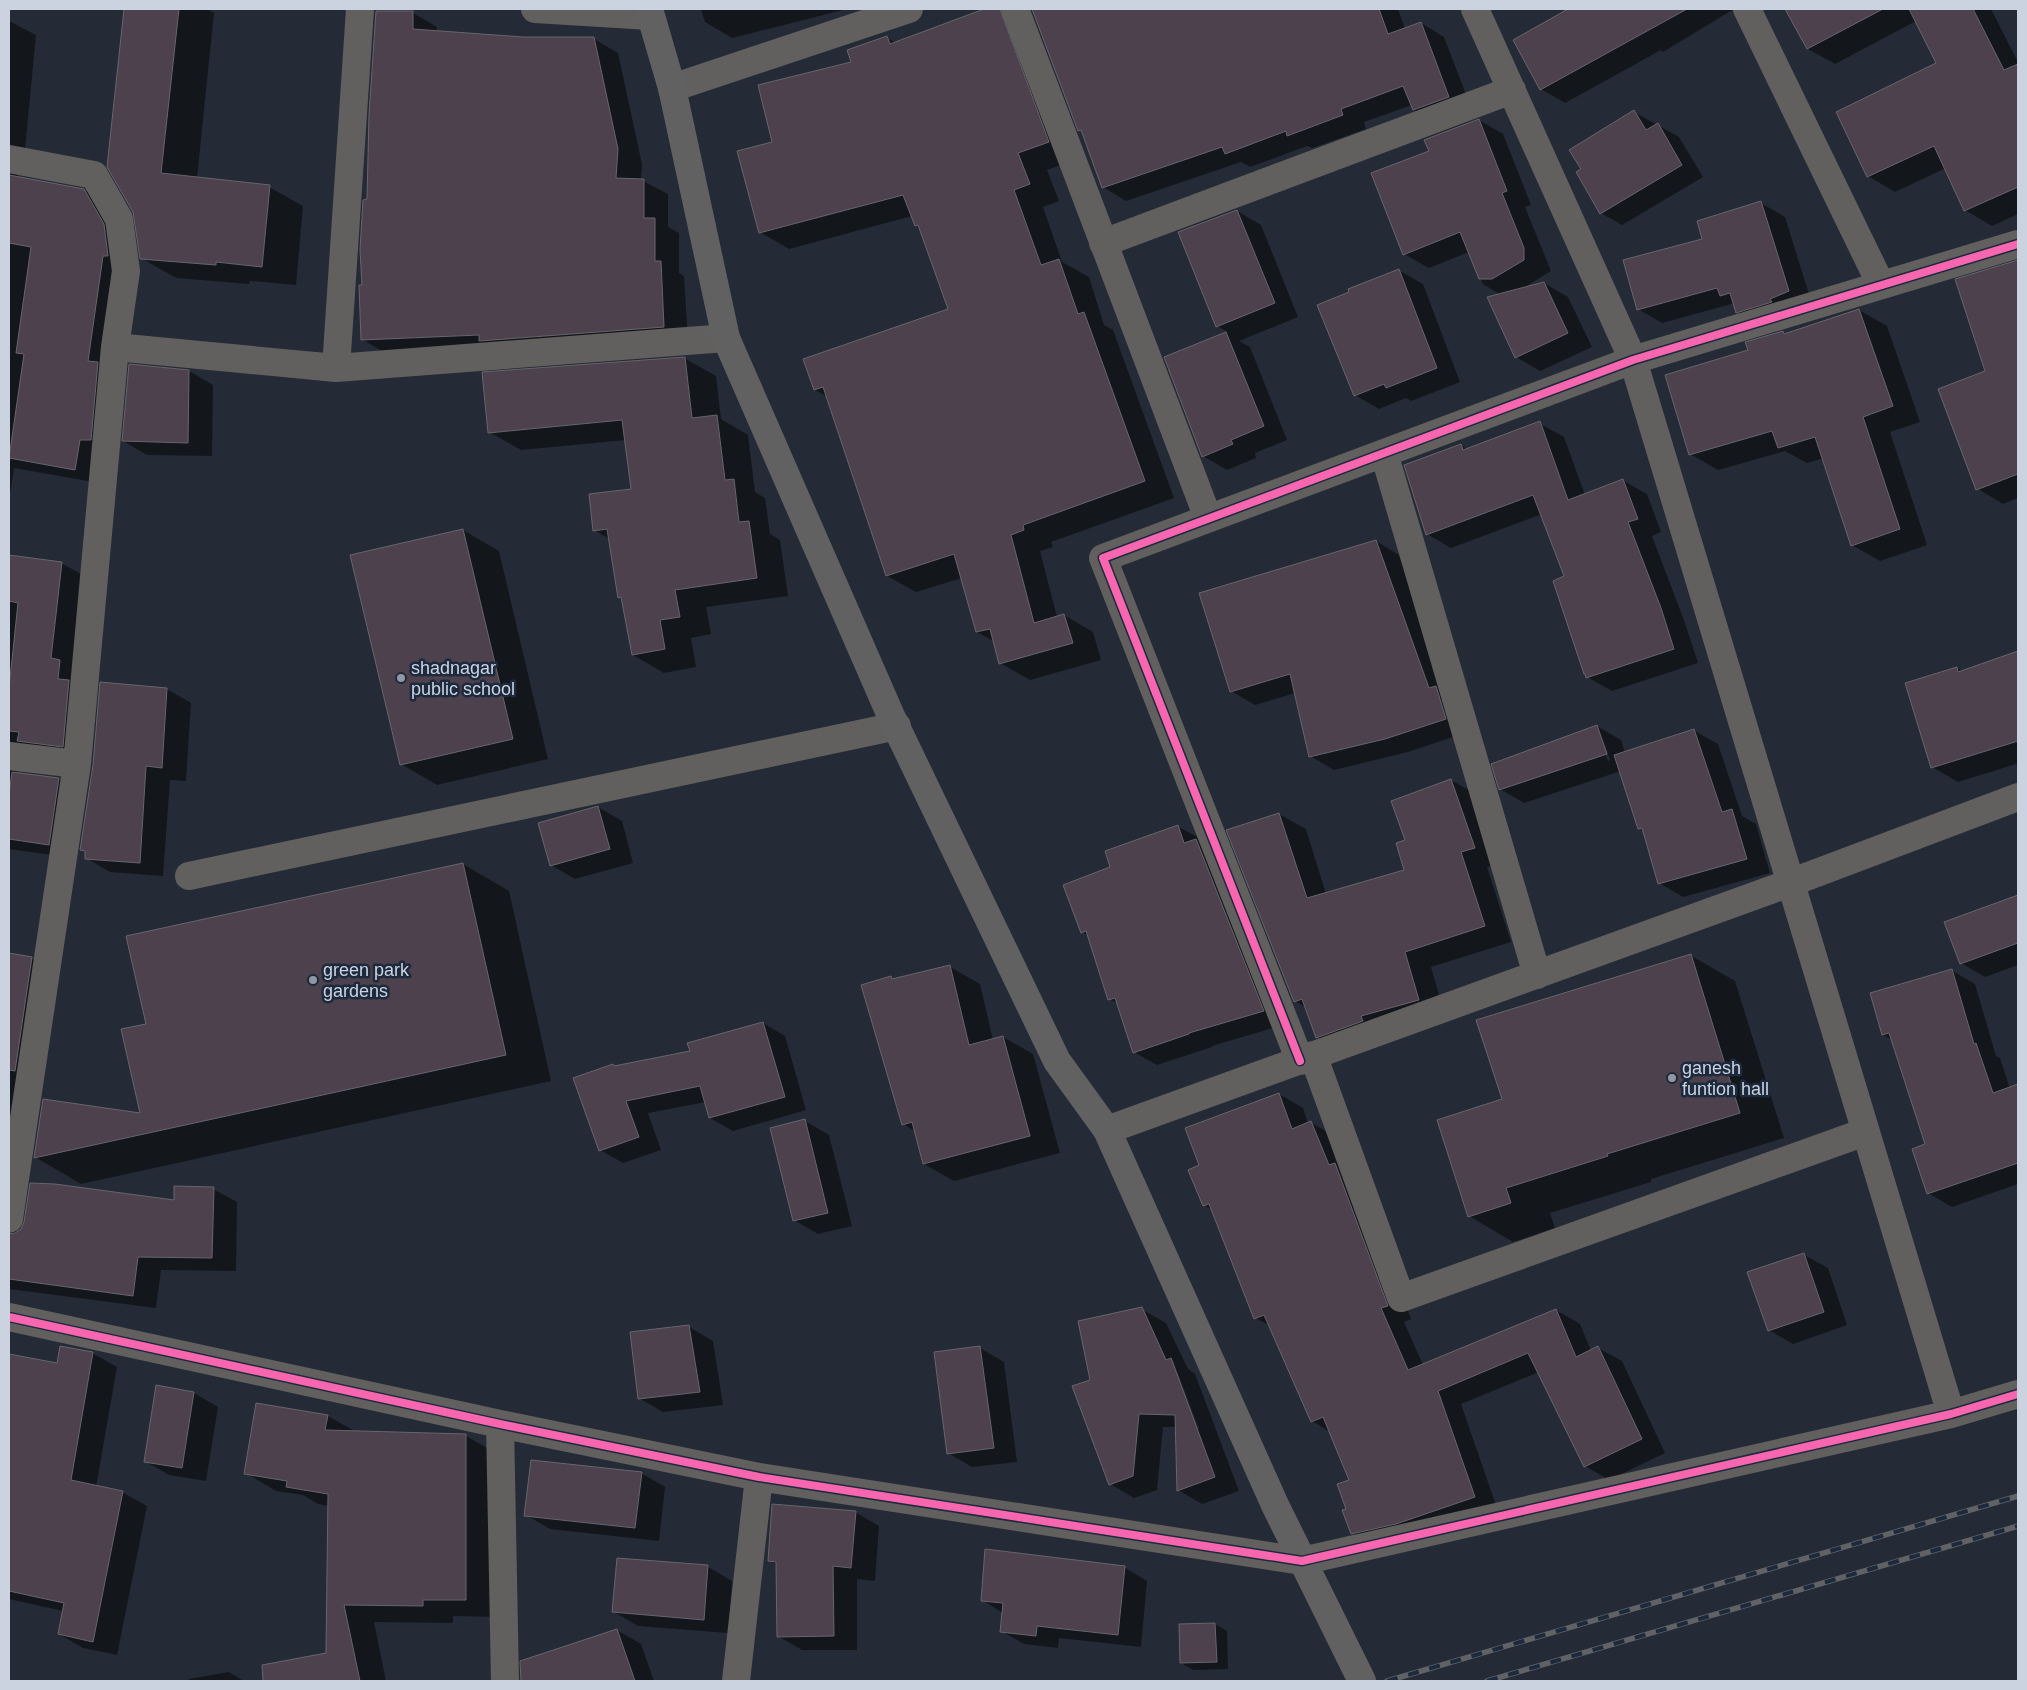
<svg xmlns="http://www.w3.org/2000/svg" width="2027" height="1690" viewBox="0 0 2027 1690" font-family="Helvetica,sans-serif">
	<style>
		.shadow { fill: #0007; fill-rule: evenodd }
		.building { fill: #4c414c; stroke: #68656c }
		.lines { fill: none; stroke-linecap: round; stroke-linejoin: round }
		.minor { stroke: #61605f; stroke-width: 28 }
		.major { stroke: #616162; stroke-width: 28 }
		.rail-casing { stroke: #606266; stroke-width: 5.5 }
		.rail { stroke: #1d293d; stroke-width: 4; stroke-dasharray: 11; stroke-linecap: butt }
		.cycleway-casing { stroke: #1d293d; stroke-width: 11 }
		.cycleway { stroke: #f766af; stroke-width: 8 }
		.poi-dot { fill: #9198a4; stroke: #1d293d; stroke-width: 2 }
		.labels { text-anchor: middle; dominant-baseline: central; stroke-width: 5; stroke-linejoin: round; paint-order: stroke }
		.poi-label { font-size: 18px; fill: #cbd3e0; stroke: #1d293d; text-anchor: start }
	</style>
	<rect width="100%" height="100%" fill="#242b36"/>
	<path class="shadow" d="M126 9H207L214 13 197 178 269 187 303 206 296 285 250 281 249 284 176 278 141 258 134 211 108 166Z
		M701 9H847L732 38 705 22Z
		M987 9H1010L1077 159 1047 170 1059 201 1043 207 1062 262 1089 277 1104 325 1113 330 1174 498 1051 542 1053 547 1040 551 1057 617 1064 615 1093 632 1101 660 1030 680 1000 663 995 642 977 632 962 578 916 592 887 576 828 397 815 390 949 310 920 228 916 225 912 216 789 249 760 232 774 143 853 63 887 38 896 43Z
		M1033 9H1398L1405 29 1421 23 1444 37 1472 110 1437 123 1414 110 1412 105 1364 122 1366 129 1312 148 1307 146 1250 167 1241 162 1126 201 1103 187Z
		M1571 9H1734L1663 52 1661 50 1565 103 1541 89 1514 40Z
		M1787 9H1991L2018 62V145L2008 150 2018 171V214L1992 226 1965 210 1946 168 1895 192 1868 176 1838 112 1938 63 1916 21 1835 64 1808 49Z
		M413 13 437 27V32L523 38 594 39 618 53 642 164 641 180 668 194V227L679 233V273L684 276 688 340 387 354 363 340 369 200Z
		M9 21 36 35 24 160 17 169 18 178 84 190 108 204 127 239 99 483 14 468 10 494H9Z
		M1634 112 1679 137 1703 177 1622 225 1601 213Z
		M1479 120 1503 134 1531 205 1525 207 1551 271 1523 288 1544 283 1568 297 1592 347 1540 371 1516 357 1501 295 1483 284 1469 252 1429 268 1404 254 1430 152Z
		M1761 203 1785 217 1812 304 1761 326 1737 312 1735 303 1662 323 1638 309 1704 240Z
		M1237 211 1261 225 1298 317 1239 341 1250 347 1287 440 1255 453 1256 458 1227 470 1203 456 1165 358 1228 332 1217 326Z
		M2018 261V500V498L2003 504 1978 489 1987 372 1957 282Z
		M1398 270 1423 284 1460 382 1411 401 1406 398 1379 409 1355 395Z
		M1859 310 1887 326 1920 422 1890 432 1927 545 1880 561 1852 545 1824 458 1807 463 1785 451 1718 470 1690 454 1749 351 1783 332 1786 334Z
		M684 358 716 376 721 419 748 435 755 492 765 498 770 534 780 540 788 596 706 607 711 634 691 638 696 667 664 673 633 655 623 599 619 597 610 539 594 530 632 490 626 440 521 450 489 432Z
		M189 371 213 385 212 456 147 455 123 441Z
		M1539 423 1564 437 1585 495 1622 480 1647 494 1661 532 1652 536 1685 623 1698 663 1612 691 1587 677 1566 577 1542 514 1451 548 1427 534 1461 446 1468 449Z
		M463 530 499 551 548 759 437 785 401 764Z
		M1376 541 1399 555 1449 695 1468 732 1408 752 1334 770 1310 756 1295 693 1255 705 1231 691Z
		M9 557 61 563 85 576 86 759 17 768 18 774 59 779 82 792 73 858 9 849Z
		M2018 653V766L2016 764 1958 782 1932 767 1957 668 1963 671Z
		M101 684 167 689 191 703 186 781 170 780 163 876 110 872 86 858 87 853 81 850 94 766Z
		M1597 726 1621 740 1625 753 1693 730 1718 744 1742 816 1756 824 1770 873 1683 897 1659 883 1644 831 1639 828 1621 771 1524 803 1500 789ZM1602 745H1605L1610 760 1608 761Z
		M1451 780 1477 795 1501 863 1487 867 1511 942 1431 967 1445 1015 1344 1052 1317 1037 1307 1008 1295 1001 1279 814 1306 829 1326 894 1406 871 1407 841Z
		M598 807 622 821 633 863 575 879 551 865Z
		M1177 826 1201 839 1286 1024 1212 1046V1047L1157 1065 1134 1052 1119 1004 1109 999 1089 936 1082 932 1112 868Z
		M463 864 509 891 551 1081 81 1184 35 1157 141 1115 148 1024Z
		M2018 896V965L1985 977 1961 963 1945 922Z
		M9 955 32 959 55 972 9 1182Z
		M1690 955 1735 981 1784 1138 1651 1179V1182L1550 1213 1555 1228 1513 1242 1469 1216 1503 1100Z
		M950 967 980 984 993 1040 1003 1037 1033 1054 1060 1153 954 1181 924 1164 915 1131 903 1124 891 978 894 980Z
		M1951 970 1975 984 1996 1056 2000 1058 2010 1089 2018 1086V1184L1952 1207 1928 1193 1927 1145 1893 1040 1883 1035 1871 994Z
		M763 1023 785 1036 806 1110 733 1131 710 1118 706 1102 648 1113 661 1150 623 1163 600 1150 612 1065 616 1067 691 1052Z
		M1279 1094 1303 1108 1308 1124 1311 1123 1335 1136 1358 1178 1411 1319 1404 1322 1423 1365 1556 1310 1580 1324 1591 1351 1598 1348 1622 1361 1665 1453 1609 1480 1585 1466 1539 1372 1461 1404 1498 1511 1376 1547 1352 1533 1347 1509 1351 1481 1330 1432 1312 1421 1271 1326 1255 1318 1214 1211 1204 1205 1201 1166Z
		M805 1121 829 1135 852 1226 818 1234 794 1220Z
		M213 1189 237 1202 236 1271 161 1270 156 1308 9 1289V1190L22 1198 17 1233 175 1201Z
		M1804 1255 1828 1268 1847 1325 1793 1344 1769 1330Z
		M1141 1309 1166 1323 1188 1369 1195 1374 1239 1491 1202 1504 1178 1490 1177 1427H1163L1157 1490 1134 1498 1110 1484 1091 1381ZM1172 1358 1199 1429H1196L1170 1359Z
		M689 1327 713 1341 723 1405 663 1412 639 1398Z
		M980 1348 1004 1362 1017 1462 972 1467 948 1453Z
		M92 1353 117 1367 96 1487 122 1492 147 1506 117 1655 83 1648 59 1634 63 1611 9 1599V1355L58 1364Z
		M194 1393 218 1407 206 1481 169 1475 145 1461Z
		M328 1416 356 1432 466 1436 496 1453V1617L453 1616V1623L374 1622 386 1681H323L318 1656 328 1654 329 1506 318 1504 303 1495 276 1491 246 1473Z
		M641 1473 665 1487 659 1541 550 1529 526 1515Z
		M855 1512 879 1526 875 1581 857 1579V1650H802L778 1636 777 1565 769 1560Z
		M708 1567 732 1581 728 1633 638 1626 614 1612Z
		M1124 1567 1147 1581 1141 1647 1059 1638 1058 1648 1024 1644 1001 1631 1003 1613 982 1600Z
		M1215 1624 1227 1631 1228 1669 1193 1670 1181 1663Z
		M617 1630 641 1644 654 1681H528L522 1662Z
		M229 1672 244 1681H189V1679Z"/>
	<path class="building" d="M124 9H179L161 173 270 185 262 267 216 262V265L140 259 133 212 107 167Z
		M984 9H1000L1049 142 1018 153 1030 184 1014 190 1041 265 1059 259 1078 314 1084 312 1145 481 1023 525 1024 530 1011 535 1034 623 1064 614 1073 643 999 664 990 629 976 632 954 554 886 576 823 387 814 390 803 359 948 309 918 225 915 226 903 195 759 233 737 151 772 142 758 85 851 62 847 50 887 36 890 44Z
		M1032 9H1379L1388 34 1421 22 1449 97 1413 110 1403 86 1341 109 1343 115 1287 136 1286 131 1225 154 1222 147 1102 188 1081 130 1078 131Z
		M1568 9H1687L1540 90 1513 40Z
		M1785 9H1883L1807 49Z
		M1909 9H1973L2004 70 2018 64V187L1964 211 1934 146 1867 177 1836 112 1936 63Z
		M376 11H413V29L523 37H594L618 149 616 178 644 179V218H655V261H661L664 327 479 341V335L361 340 359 285H362L360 250 363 200 367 199 369 115Z
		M1634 110 1646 130 1658 123 1682 165 1600 214 1576 172 1581 169 1569 150Z
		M1479 119 1507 191 1502 193 1524 248V260L1492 279H1479L1460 232 1403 255 1371 173 1429 151 1424 140Z
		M9 175 84 189 104 224 108 256H103L88 361 98 362 91 440H80L75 470 9 458 24 354 16 353 31 247 9 243Z
		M1761 201 1789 291 1770 299 1772 302 1736 313 1730 293 1720 296 1717 288 1637 310 1623 260 1702 239 1697 221Z
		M1237 210 1275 303 1216 327 1178 232Z
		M2018 260V474L1976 490 1938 389 1985 371 1955 279Z
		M1399 269 1437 368 1386 388 1384 384 1354 396 1317 305 1349 292 1348 289Z
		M1544 282 1568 333 1515 358 1487 297Z
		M1859 309 1893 406 1863 417 1900 529 1851 546 1815 437 1778 448 1772 431 1689 455 1665 375 1748 350 1745 342 1783 331 1784 334Z
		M1226 332 1264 426 1231 440 1233 444 1202 457 1164 357Z
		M685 357 692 418 717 415 725 480 734 479 739 522 749 521 757 578 675 590 680 617 660 620 665 649 632 655 621 597 618 598 607 529 593 531 589 494 631 489 622 420 488 433 482 372Z
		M129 364 189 370 188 443 122 441Z
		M1540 421 1568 500 1623 479 1638 519 1628 522 1661 608 1674 649 1586 678 1585 674H1584L1553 581 1564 576 1533 495 1426 535 1404 465 1461 444 1463 450Z
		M463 529 513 739 400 765 350 555Z
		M1376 540 1429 688 1436 686 1446 719 1385 739 1309 757 1290 674 1230 692 1199 593Z
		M9 555 62 562 51 658 60 660 58 679 69 680 63 747 17 741 19 732 9 731V688L18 603 9 601Z
		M2018 651V741L1931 768 1905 683 1957 667 1958 672Z
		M100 682 167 688 162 768 146 766 140 863 85 859V851L80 850 93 765Z
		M1597 725 1607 754 1499 790 1491 764Z
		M1694 729 1722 812 1732 809 1747 859 1658 884 1642 828 1638 829 1614 755Z
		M12 772 59 778 49 845 9 839V794Z
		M1451 779 1475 848 1461 852 1485 926 1405 952 1419 1000 1361 1016 1363 1021 1316 1038 1302 999 1294 1002 1226 830 1279 813 1307 898 1404 870 1396 843 1405 840 1391 801Z
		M598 806 610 849 550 866 538 823Z
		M1178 825 1184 843 1196 839 1264 1011 1189 1033V1034L1133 1053 1115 998 1108 1000 1086 931 1081 933 1063 885 1110 867 1105 851Z
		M463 863 506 1055 34 1158 43 1099 140 1113 121 1029 146 1024 126 936Z
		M2018 895V943L1960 964 1944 922Z
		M9 953 32 957 15 1071 9 1070Z
		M1691 954 1740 1113 1607 1154 1608 1156 1506 1188 1511 1203 1468 1217 1437 1120 1502 1099 1476 1020Z
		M950 965 969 1045 1003 1036 1030 1136 923 1164 912 1122 902 1125 861 985 891 976 892 979Z
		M1952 969 1974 1044 1976 1043 1993 1093 2018 1084V1163L1927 1194 1912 1149 1925 1144 1889 1033 1882 1035 1870 993Z
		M763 1022 785 1097 709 1118 700 1086 626 1101 639 1137 599 1151 573 1078 613 1064 614 1066 690 1051 687 1043Z
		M1279 1093 1292 1129 1311 1121 1329 1165 1335 1163 1388 1306 1381 1308 1408 1370 1556 1309 1576 1357 1598 1346 1642 1439 1584 1467 1528 1353 1438 1391 1475 1497 1396 1524 1351 1534 1342 1510 1346 1509 1337 1484 1349 1480 1323 1417 1311 1422 1264 1315 1254 1319 1209 1204 1203 1206 1188 1170 1199 1165 1185 1128Z
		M805 1119 828 1213 793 1221 770 1128Z
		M30 1183 55 1184 174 1200V1186L214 1187 212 1258 138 1257 133 1296 9 1279V1234L15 1233 21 1229 24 1222Z
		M1804 1253 1824 1312 1768 1331 1747 1272Z
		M1142 1307 1166 1360 1171 1358 1215 1477 1177 1491 1175 1415 1139 1414 1133 1476 1109 1485 1072 1386 1090 1380 1078 1321Z
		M689 1325 700 1392 638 1399 630 1332Z
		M60 1346 93 1352 71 1480 123 1491 93 1642 58 1634 64 1603 9 1591V1354L57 1363Z
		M980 1346 994 1448 947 1454 934 1352Z
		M156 1385 194 1392 182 1468 144 1462Z
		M256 1403 328 1415 325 1430 466 1434V1600H423V1606L344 1605 360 1681H263L262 1665 326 1653 328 1494 286 1487 287 1481 244 1474Z
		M531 1460 642 1472 635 1528 524 1516Z
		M772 1504 856 1511 851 1568 833 1566 834 1636 777 1637 776 1562 768 1561Z
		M985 1549 1125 1566 1118 1635 1037 1626 1036 1636 1000 1632 1003 1603 981 1601Z
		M617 1558 708 1565 704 1620 612 1612Z
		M1215 1623 1217 1662 1180 1663 1179 1624Z
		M617 1629 635 1681H521L520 1661Z"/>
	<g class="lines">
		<path class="minor" d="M535 9 650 16
			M1015 9 1208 518
			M1475 9 1633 360 1951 1414
			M1747 9 1881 285
			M672 88 909 9
			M9 159 94 175 119 219 126 271 115 347 77 764
			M1103 243 1512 90
			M115 347 336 368 726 338
			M336 368 360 9
			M1384 453 1537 975
			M9 756 77 764 9 1219
			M189 876 897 726
			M1313 1055 1401 1298 1865 1132
			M1300 1061 1103 558 1633 360 2018 244
			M1107 1130 1790 883 2018 797
			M9 1317 500 1424 759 1477 1302 1561 1951 1414 2018 1394
			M500 1424 505 1681
			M736 1681 759 1477"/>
		<path class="major" d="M649 9 672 88 726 338 891 716 1057 1061 1107 1130 1275 1505 1362 1681"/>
		<g class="rail-casing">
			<path id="rail" d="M1387 1681 2018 1496
				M1487 1681 2018 1526"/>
		</g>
		<use href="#rail" class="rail"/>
		<g class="cycleway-casing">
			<path id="cycleway" d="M1300 1061 1103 558 1633 360 2018 244
				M9 1317 500 1424 759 1477 1302 1561 1951 1414 2018 1394"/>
		</g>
		<use href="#cycleway" class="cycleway"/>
	</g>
	<g class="poi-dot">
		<circle cx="401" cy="678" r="5"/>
		<circle cx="313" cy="980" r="5"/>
		<circle cx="1672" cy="1078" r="5"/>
	</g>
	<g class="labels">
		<g class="poi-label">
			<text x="411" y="668">shadnagar<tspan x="411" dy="21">public school</tspan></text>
			<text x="323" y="970">green park<tspan x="323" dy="21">gardens</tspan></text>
			<text x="1682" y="1068">ganesh<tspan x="1682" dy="21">funtion hall</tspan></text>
		</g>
	</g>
	<rect width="2027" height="1690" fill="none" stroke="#cbd3e0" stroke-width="20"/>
</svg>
